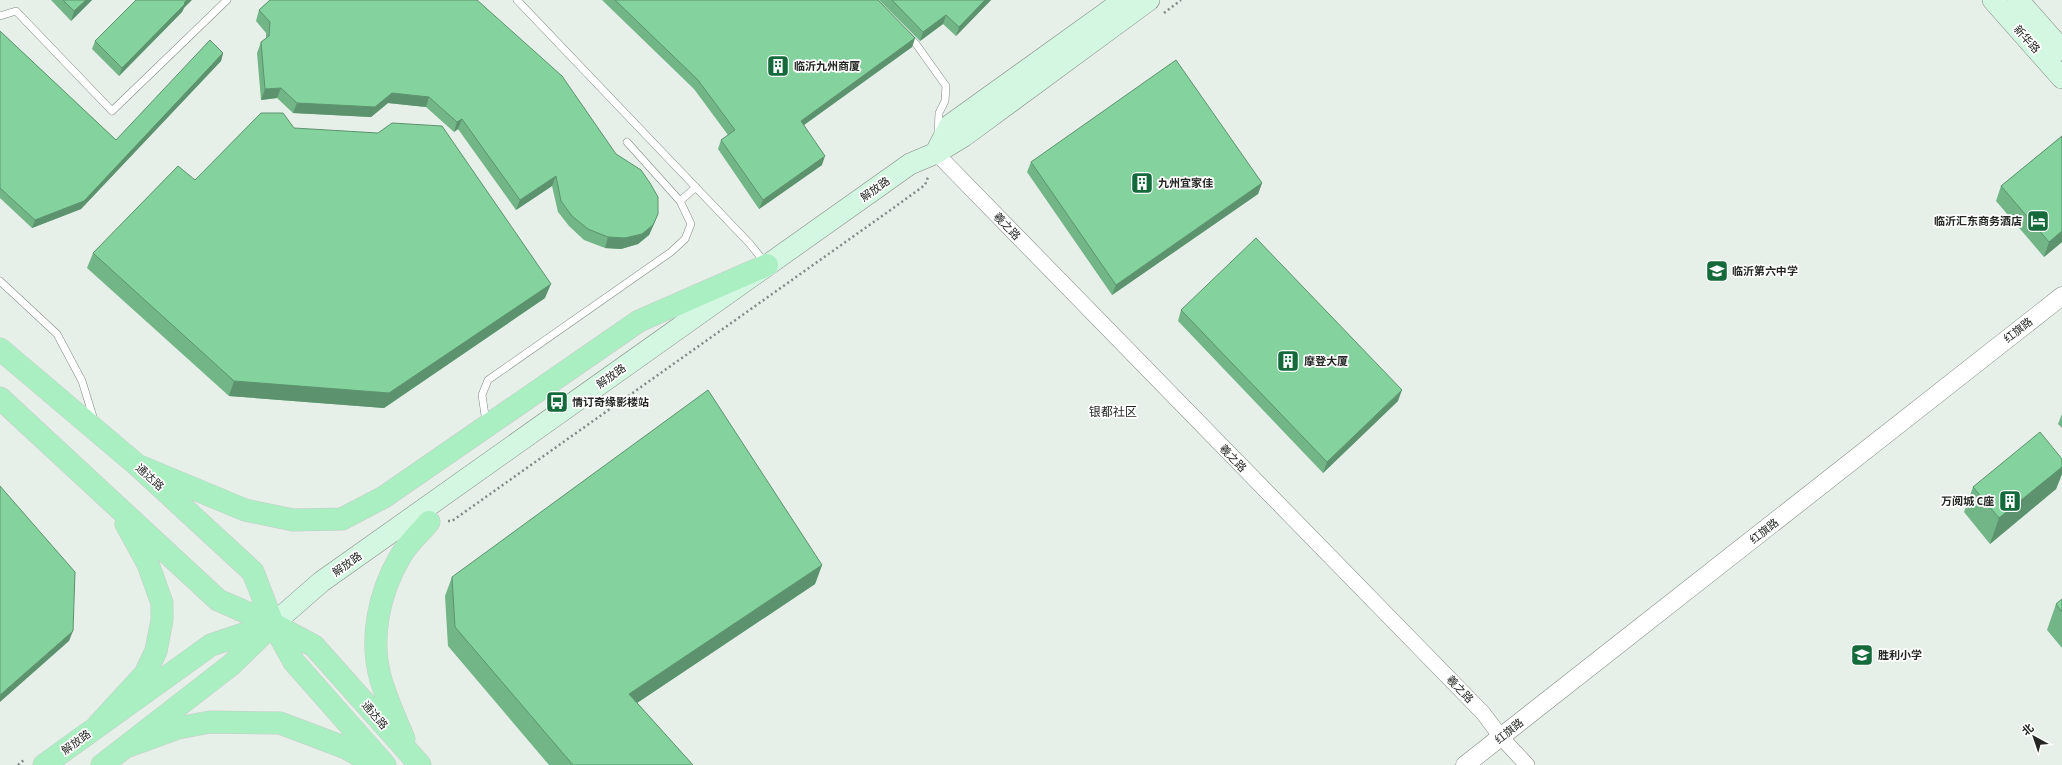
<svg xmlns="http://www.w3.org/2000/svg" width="2062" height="765" viewBox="0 0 2062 765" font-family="'PT Sans','Noto Sans SC',sans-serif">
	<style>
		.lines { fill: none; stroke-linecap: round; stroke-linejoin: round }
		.service-casing { stroke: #818983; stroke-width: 8 }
		.minor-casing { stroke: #818983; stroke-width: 16 }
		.tertiary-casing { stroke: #818983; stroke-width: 19 }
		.secondary-casing { stroke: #818983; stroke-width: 22 }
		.primary-casing { stroke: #cacbca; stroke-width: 23 }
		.path { stroke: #838884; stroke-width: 2.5; stroke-dasharray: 2 3; stroke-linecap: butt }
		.service { stroke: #fff; stroke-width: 7 }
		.minor { stroke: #fff; stroke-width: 15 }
		.tertiary { stroke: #fff; stroke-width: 18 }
		.secondary { stroke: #d4f7e1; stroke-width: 21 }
		.primary { stroke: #a9efc2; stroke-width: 22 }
		.wall { fill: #72b587 }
		.shaded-wall { fill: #5c936e }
		.building { fill: #84d29d; stroke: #5c936e }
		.labels { text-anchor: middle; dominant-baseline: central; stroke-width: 3.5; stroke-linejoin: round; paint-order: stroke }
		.street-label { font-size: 11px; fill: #242724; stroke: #fff }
		.poi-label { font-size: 11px; font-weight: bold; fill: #242724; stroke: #fff; text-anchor: start }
		.neighbourhood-label { font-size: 12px; fill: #242724; stroke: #fff }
	</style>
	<rect width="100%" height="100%" fill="#e7efe9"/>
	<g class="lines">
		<g class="service-casing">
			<path id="service" d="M517 0 750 244 766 264
				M0 16 16 11 112 111 227 0
				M907 35 916 44 946 86 945 101 939 113 938 134
				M627 142 680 201
				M0 281 57 334 82 381 94 420
				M486 422 482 395 488 380 671 252 685 239 691 224 680 201 696 187"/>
		</g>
		<g class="minor-casing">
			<path id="minor" d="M936 153 1483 713 1501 737 1527 765"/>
		</g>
		<g class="tertiary-casing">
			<path id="tertiary" d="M1465 765 2062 296"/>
		</g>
		<g class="secondary-casing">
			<path id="secondary" d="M1993 0 2062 78
				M2018 0 2062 50
				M935 154 950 125 1124 0
				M273 624 321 582 910 164 936 153 964 136 1149 0"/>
		</g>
		<g class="primary-casing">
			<path id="primary" d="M0 349 137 465 253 572 273 624 294 662 385 765
				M0 398 218 600 273 624 314 646 420 765
				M137 465 245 510 293 520 342 519 384 497 639 321 767 265
				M98 725 145 674 156 651 162 620V603L148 564 126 524
				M404 739C396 720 387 700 381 680 369 639 379 593 400 557 407 544 420 533 429 522
				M126 747 178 728 210 722 280 723 346 748 376 765
				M44 765 211 645 273 624
				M102 765 231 665 269 628"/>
		</g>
		<path class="path" d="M1164 13 1181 0
			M448 521H452L892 209 925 185 928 177
			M18 765 25 759"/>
		<use href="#service" class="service"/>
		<use href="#minor" class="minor"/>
		<use href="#tertiary" class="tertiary"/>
		<use href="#secondary" class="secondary"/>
		<use href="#primary" class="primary"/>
	</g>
	<path class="wall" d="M51 0H92L71 21Z
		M270 0 654 224 649 235 638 244 621 249 605 248 584 240 569 226 558 212 552 186 516 210 458 129 454 132 426 107 388 103 371 117 293 113 277 98 261 100 257 53 261 42 266 39V33L256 21 259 10Z
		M602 0H877L915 38 912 47 804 125 822 165 759 209 718 149 721 140 728 135 694 89Z
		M879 0H991L956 36 943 24 920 41Z
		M184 8 182 12 119 76 92 49 95 41Z
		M0 31 116 140 223 53 221 61 81 209 32 228 0 198Z
		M294 128 545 298 384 408 229 396 87 268 93 253 195 180Z
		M2062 136V242L2044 257 1996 201 2001 186Z
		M1031 162 1262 183 1258 194 1112 295 1027 172Z
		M1181 310 1398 401 1323 473 1178 321Z
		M2062 414V428L2058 424Z
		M2062 459V474L2056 489 1990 544 1964 512 1973 487Z
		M822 565 815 584 637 703 693 765H549L448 646 445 596 452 577Z
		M2062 599V648L2047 630 2056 604Z"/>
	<path class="shaded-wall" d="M86 0H92L71 21 74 11Z
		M187 0H192L184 8 182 12 119 76 122 68Z
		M985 0H991L956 36 959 27Z
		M946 15 943 24 920 41 923 32Z
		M915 38 912 47 797 130 801 121Z
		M223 53 221 61 81 209 32 228 35 220Z
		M281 88 277 98 261 100 265 89Z
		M392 93 429 97 426 107 388 103 371 117 293 113 297 103Z
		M462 119 458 129 454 132 457 122Z
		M825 156 822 165 759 209 763 200Z
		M556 176 552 186 516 210 520 200Z
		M1262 183 1258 194 1112 295 1116 285Z
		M658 214 654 224 649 235 638 244 621 249 605 248 608 237Z
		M2062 231V242L2044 257 2049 242Z
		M551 284 545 298 384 408 229 396 234 381Z
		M1402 390 1398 401 1323 473 1327 462Z
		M2062 467V474L2056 489 1990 544 1999 518Z
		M822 565 815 584 622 713 629 694Z
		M73 631 69 641 0 702V695Z"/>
	<path class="building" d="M63 0H86L74 11Z
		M136 0H187L184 3 185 4 122 68 95 41Z
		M270 0H477L562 76 616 154 641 170 650 183 658 197V214L653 225 642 234 625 238 608 237 588 229 572 216 561 201 556 176 520 200 462 119 457 122 429 97 392 93 375 107 297 103 281 88 265 89 261 42 269 36 270 22 259 10Z
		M615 0H878L915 38 801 121 825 156 763 200 721 140 735 130 698 80Z
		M892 0H985L959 27 946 15 923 32Z
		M0 31 116 140 210 40 223 53 84 201 35 220 0 188Z
		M1176 60 1262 183 1116 285 1031 162Z
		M261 113H283L294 128 378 133 392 123 442 126 551 284 389 393 234 381 93 253 178 166 195 180Z
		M2062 136V231L2049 242 2001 186Z
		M1256 238 1402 390 1327 462 1181 310Z
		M708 390 822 565 629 694 693 765H573L455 627 452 577Z
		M2040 432 2062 459V467L1999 518 1973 487Z
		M0 486 75 572 73 631 0 695Z
		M2062 599V612L2056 604Z"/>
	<defs>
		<g id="building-square" transform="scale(1.15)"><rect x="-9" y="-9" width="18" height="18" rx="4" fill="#156a3b" stroke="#fff"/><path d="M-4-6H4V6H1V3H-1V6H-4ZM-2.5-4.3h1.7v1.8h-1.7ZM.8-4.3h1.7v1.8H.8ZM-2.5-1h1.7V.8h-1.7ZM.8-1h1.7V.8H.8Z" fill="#fff"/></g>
		<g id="hotel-square" transform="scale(1.15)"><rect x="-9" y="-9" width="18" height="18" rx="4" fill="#156a3b" stroke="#fff"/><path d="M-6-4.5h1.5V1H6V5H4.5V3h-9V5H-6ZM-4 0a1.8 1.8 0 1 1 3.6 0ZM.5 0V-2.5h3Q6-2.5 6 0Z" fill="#fff"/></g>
		<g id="school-square" transform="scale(1.15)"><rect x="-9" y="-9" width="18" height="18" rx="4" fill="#156a3b" stroke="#fff"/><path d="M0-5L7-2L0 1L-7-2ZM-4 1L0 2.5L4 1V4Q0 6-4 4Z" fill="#fff"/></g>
		<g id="bus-square" transform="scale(1.15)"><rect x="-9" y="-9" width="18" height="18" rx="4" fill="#156a3b" stroke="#fff"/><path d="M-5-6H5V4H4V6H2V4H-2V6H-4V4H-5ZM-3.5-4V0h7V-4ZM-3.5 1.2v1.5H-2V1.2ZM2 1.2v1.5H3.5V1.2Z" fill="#fff"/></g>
	</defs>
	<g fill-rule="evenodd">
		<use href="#building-square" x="778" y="66"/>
		<use href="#building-square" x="1142" y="183"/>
		<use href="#hotel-square" x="2038" y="221"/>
		<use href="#school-square" x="1717" y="271"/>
		<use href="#building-square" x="1288" y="361"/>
		<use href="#bus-square" x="557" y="402"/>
		<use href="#building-square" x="2010" y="501"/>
		<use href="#school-square" x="1862" y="655"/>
	</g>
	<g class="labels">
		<g class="street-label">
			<text transform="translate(2027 39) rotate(48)">新华路</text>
			<text transform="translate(875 189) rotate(-35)">解放路</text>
			<text transform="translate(1007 226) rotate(46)">羲之路</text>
			<text transform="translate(2018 330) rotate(-38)">红旗路</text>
			<text transform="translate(611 376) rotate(-35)">解放路</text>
			<text transform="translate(1233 458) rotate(46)">羲之路</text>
			<text transform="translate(150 477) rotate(42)">通达路</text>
			<text transform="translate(1764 531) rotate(-38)">红旗路</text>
			<text transform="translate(347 564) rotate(-35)">解放路</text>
			<text transform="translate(1460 689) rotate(46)">羲之路</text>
			<text transform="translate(375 715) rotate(49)">通达路</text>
			<text transform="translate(1509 731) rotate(-39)">红旗路</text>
			<text transform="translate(76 742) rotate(-36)">解放路</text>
		</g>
		<g class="poi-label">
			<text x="794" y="66">临沂九州商厦</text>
			<text x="1158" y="183">九州宜家佳</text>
			<text x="2022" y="221" text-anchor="end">临沂汇东商务酒店</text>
			<text x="1732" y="271">临沂第六中学</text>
			<text x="1304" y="361">摩登大厦</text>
			<text x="572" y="402">情订奇缘影楼站</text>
			<text x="1994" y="501" text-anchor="end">万阅城 C座</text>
			<text x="1878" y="655">胜利小学</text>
		</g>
		<g class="neighbourhood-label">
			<text x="1113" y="411">银都社区</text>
		</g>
	</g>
	<g transform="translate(2034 737) rotate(320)" stroke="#ffffff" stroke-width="3" paint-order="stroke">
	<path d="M0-3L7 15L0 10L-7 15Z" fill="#242724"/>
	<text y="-6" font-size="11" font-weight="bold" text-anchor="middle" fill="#242724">北</text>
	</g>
</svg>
